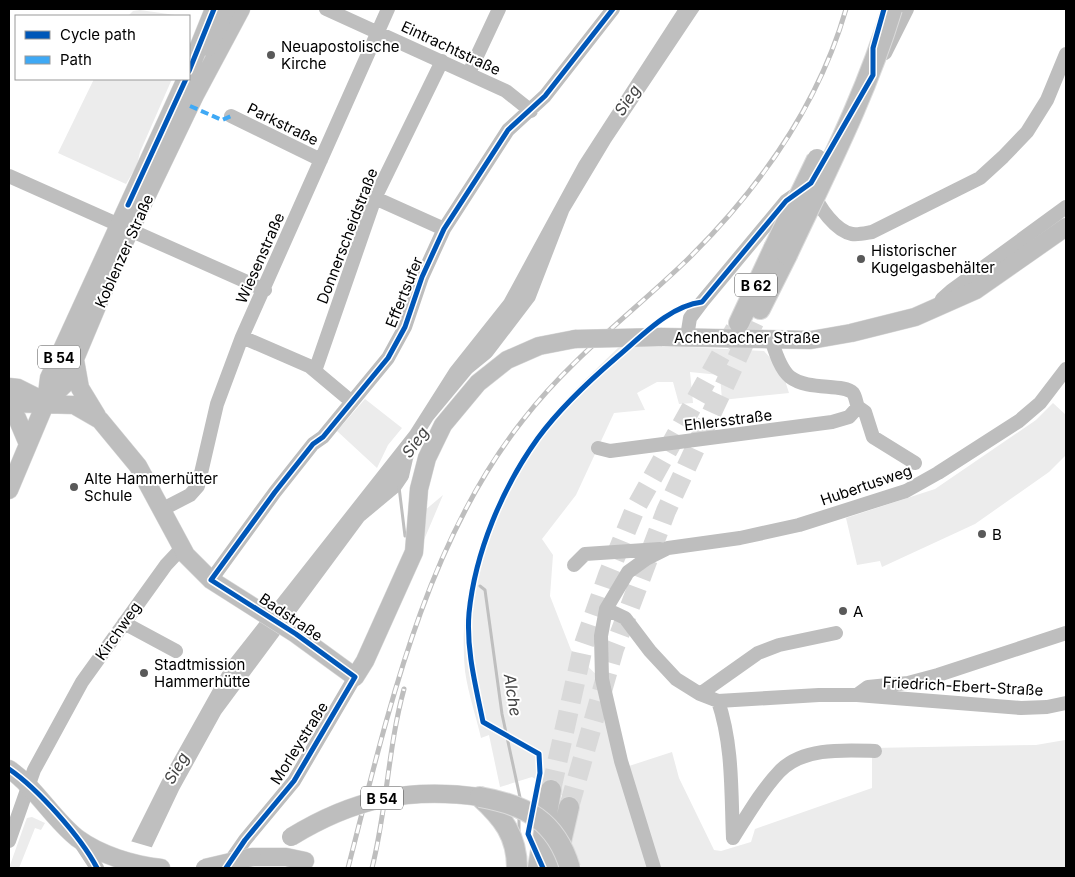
<svg xmlns="http://www.w3.org/2000/svg" width="1075" height="877" viewBox="0 0 1075 877" font-family="Inter,sans-serif">
	<style>
		.green { fill: #ececec }
		.water { fill: #bfbfbf }
		.pier { fill: #fff }
		.lines { fill: none; stroke-linecap: round; stroke-linejoin: round }
		.stream { stroke: #bfbfbf; stroke-width: 3 }
		.highway-tunnel { stroke: #d9d9d9; stroke-width: 20; stroke-dasharray: 20 10; stroke-linecap: butt }
		.major-casing { stroke: #dbdbdb; stroke-width: 19 }
		.highway-casing { stroke: #dbdbdb; stroke-width: 22 }
		.minor { stroke: #bebebe; stroke-width: 14 }
		.major { stroke: #bebebe; stroke-width: 18 }
		.highway { stroke: #bebebe; stroke-width: 20 }
		.rail-casing { stroke: #bebebe; stroke-width: 5 }
		.rail { stroke: #fff; stroke-width: 3; stroke-dasharray: 9; stroke-linecap: butt }
		.major-bridge-casing { stroke: #dbdbdb; stroke-width: 19; stroke-linecap: butt }
		.highway-bridge-casing { stroke: #dbdbdb; stroke-width: 22; stroke-linecap: butt }
		.major-bridge { stroke: #bebebe; stroke-width: 18 }
		.highway-bridge { stroke: #bebebe; stroke-width: 20 }
		.quiet { stroke: #3fa9f5; stroke-width: 4; stroke-dasharray: 8 4; stroke-linecap: butt }
		.cycleway-casing { stroke: #fff; stroke-width: 8 }
		.cycleway { stroke: #0057b8; stroke-width: 5 }
		.poi-dot { fill: #595959; stroke: #fff; stroke-width: 2 }
		.labels { text-anchor: middle; dominant-baseline: central; stroke-width: 4; stroke-linejoin: round; paint-order: stroke }
		.shield { fill: #fff; stroke: #4c4c4c; stroke-width: 1 }
		.shield-label { font-size: 14px; font-weight: bold; fill: #000 }
		.poi-label { font-size: 15px; fill: #000; stroke: #fff; text-anchor: start }
		.street-label { font-size: 15px; fill: #000; stroke: #fff }
		.water-label { font-size: 16px; font-style: italic; fill: #444; stroke: #fff }
	</style>
	<rect width="100%" height="100%" fill="#fff"/>
	<path class="green" d="M140 10 182 16H128L133 11Z
		M94 79H172L140 152 137 165 126 184 58 153Z
		M619 347H686L764 351 782 371 789 393 722 400 720 375 690 372 693 403 679 404 673 382H657L637 393 645 410 614 413 576 495 542 539 553 555 550 596 571 650 606 684 629 766 672 752 679 778 714 850 721 851 751 842 755 829 872 788V748L1036 745 1065 740 1066 735V868H576L571 843 579 806 532 777 500 787 489 735 481 738C476 716 468 693 465 671 457 591 486 512 529 445 553 409 588 377 619 347Z
		M365 399 402 428 388 445 377 468 337 431Z
		M1053 403 1066 415V455L1049 472 975 524 882 567 880 561 857 565 846 518 935 489 1036 420Z
		M443 495 421 547 424 511Z
		M32 817 45 823 41 830 35 828 19 868H9L25 823 27 818Z"/>
	<path class="water" d="M678 9H700L611 142 569 212 535 300 490 359 400 491 364 521 221 714 179 790 142 868H118L162 780 228 662 410 431 450 368 504 300 579 162Z"/>
	<path class="pier" d="M499 351 410 481H408L413 459 423 436 433 420 472 373Z
		M130 841 154 848 145 868 117 865Z"/>
	<g class="lines">
		<path class="stream" d="M399 487 405 536
			M480 586 485 590 502 714 521 802
			M519 831V815"/>
		<path class="highway-tunnel" d="M551 790 583 647 608 575 635 509 738 324
			M569 807 614 649 666 511 754 322"/>
		<g class="major-casing">
			<path id="major" d="M189 71 214 9
				M662 337 811 340 851 333 915 317 976 290 1066 227
				M75 360 80 388 97 416
				M9 387 18 388 44 401
				M46 402 64 385 121 249 195 95 241 9
				M9 403 74 405 100 420 138 466 186 555 211 580 296 634 355 677 365 661 414 552 419 489 427 458 443 425 478 383 507 360 539 346 575 339
				M9 411 17 418 28 444
				M9 490 46 402 49 378 186 79
				M9 769C36 788 52 818 77 838 100 855 133 865 161 868
				M252 857H286L305 861"/>
		</g>
		<g class="highway-casing">
			<path id="highway" d="M208 46 225 9
				M760 309 787 255
				M739 323 774 248
				M480 797C503 818 517 836 517 868
				M538 868 551 790
				M555 868 569 807"/>
		</g>
		<path class="minor" d="M326 9 506 91 531 111
			M885 53 907 9
			M469 73 499 9
			M231 116 321 160
			M9 176 119 225
			M814 192C818 207 836 231 852 234 858 235 866 233 872 232L980 178 1003 157 1027 132 1047 100 1066 54
			M375 198 444 229
			M130 230 265 290
			M940 305 942 299 951 291 1066 207
			M242 337 309 366 352 402
			M687 337 690 318 702 302 786 201 799 192
			M771 339C775 351 780 369 790 377 808 391 843 383 853 393 856 397 856 403 858 407L865 412 873 437 915 463
			M315 371 375 198 442 61
			M598 448 610 451 832 422 849 417 858 407
			M161 510 190 495 198 486 217 404 242 337 388 9
			M574 565 585 554 660 549
			M211 580 275 492 313 444 323 437 388 358 405 327 422 277 444 229 508 130 545 96 613 9
			M606 609 625 618 650 651 676 679 700 694 718 701 819 695H857L1021 708 1047 707 1066 703
			M124 623 176 651
			M700 694 758 653 779 645 836 633
			M857 695 868 687 908 683 938 675 1066 633
			M718 701C733 745 731 792 733 838
			M733 838C747 816 761 791 779 772 802 747 845 750 875 751
			M9 841 34 770 82 682 166 565 181 549
			M80 842 97 868
			M227 866 245 840 294 781 355 677
			M654 868 621 761 602 679 601 636 606 609 628 572 646 559 668 548 740 538 799 525 906 491 938 473 1019 421 1040 403 1066 369"/>
		<use href="#major" class="major"/>
		<use href="#highway" class="highway"/>
		<g class="rail-casing">
			<path id="rail" d="M348 868C387 717 424 545 523 420 570 359 632 313 687 260 759 189 818 107 846 9
				M372 868C387 809 388 747 404 689"/>
		</g>
		<use href="#rail" class="rail"/>
		<g class="major-bridge-casing">
			<path id="major-bridge" d="M575 339 662 337
				M291 837C353 799 408 787 480 797
				M205 868 252 857"/>
		</g>
		<g class="highway-bridge-casing">
			<path id="highway-bridge" d="M774 248 817 159
				M787 255C825 174 866 95 892 9
				M480 797C526 805 556 821 570 868"/>
		</g>
		<use href="#major-bridge" class="major-bridge"/>
		<use href="#highway-bridge" class="highway-bridge"/>
		<path class="quiet" d="M190 106 222 120 231 116"/>
		<g class="cycleway-casing">
			<path id="cycleway" d="M189 71 214 9
				M128 205 186 79
				M9 769C38 789 81 837 97 868
				M226 868 245 840 294 781 355 677 296 634 211 580 275 492 313 444 323 437 388 358 405 327 422 277 444 229 508 130 545 96 613 9
				M543 868 528 834 540 773 539 754 483 722C476 687 466 650 469 613 475 553 502 488 538 438 560 408 589 381 617 357 641 337 669 306 702 302L786 201 811 183 873 75V48L884 9"/>
		</g>
		<use href="#cycleway" class="cycleway"/>
	</g>
	<g class="poi-dot">
		<circle cx="271" cy="55" r="5"/>
		<circle cx="861" cy="259" r="5"/>
		<circle cx="74" cy="487" r="5"/>
		<circle cx="982" cy="534" r="5"/>
		<circle cx="843" cy="611" r="5"/>
		<circle cx="144" cy="673" r="5"/>
	</g>
	<g class="labels">
		<g class="shield">
			<rect x="735" y="273.5" width="42" height="23" rx="4"/>
			<rect x="38" y="345.5" width="42" height="23" rx="4"/>
			<rect x="361" y="786.5" width="42" height="23" rx="4"/>
		</g>
		<g class="shield-label">
			<text x="756" y="285">B 62</text>
			<text x="59" y="357">B 54</text>
			<text x="382" y="798">B 54</text>
		</g>
		<g class="poi-label">
			<text x="281" y="46">Neuapostolische<tspan x="281" dy="17">Kirche</tspan></text>
			<text x="871" y="250">Historischer<tspan x="871" dy="17">Kugelgasbehälter</tspan></text>
			<text x="84" y="478">Alte Hammerhütter<tspan x="84" dy="17">Schule</tspan></text>
			<text x="992" y="534">B</text>
			<text x="853" y="611">A</text>
			<text x="154" y="664">Stadtmission<tspan x="154" dy="17">Hammerhütte</tspan></text>
		</g>
		<g class="street-label">
			<text transform="translate(451 48) rotate(25)">Eintrachtstraße</text>
			<text transform="translate(283 124) rotate(26)">Parkstraße</text>
			<text transform="translate(347 236) rotate(-69)">Donnerscheidstraße</text>
			<text transform="translate(124 251) rotate(-66)">Koblenzer Straße</text>
			<text transform="translate(260 258) rotate(-66)">Wiesenstraße</text>
			<text transform="translate(404 292) rotate(-68)">Effertsufer</text>
			<text x="747" y="337">Achenbacher Straße</text>
			<text transform="translate(728 420) rotate(-7)">Ehlersstraße</text>
			<text transform="translate(866 485) rotate(-19)">Hubertusweg</text>
			<text transform="translate(291 617) rotate(34)">Badstraße</text>
			<text transform="translate(118 631) rotate(-55)">Kirchweg</text>
			<text transform="translate(963 686) rotate(3)">Friedrich-Ebert-Straße</text>
			<text transform="translate(299 743) rotate(-58)">Morleystraße</text>
		</g>
		<g class="water-label">
			<text transform="translate(627 100) rotate(-56)">Sieg</text>
			<text transform="translate(415 442) rotate(-54)">Sieg</text>
			<text transform="translate(513 695) rotate(81)">Alche</text>
			<text transform="translate(176 768) rotate(-60)">Sieg</text>
		</g>
	</g>
	<rect width="1075" height="877" fill="none" stroke="#000000" stroke-width="20"/>
	<rect x="15" y="15" width="175" height="65" fill="#ffffff" stroke="#999999"/>
	<rect x="25" y="31" width="25" height="8" fill="#0057b8" stroke="#999999"/>
	<text x="60" y="40" font-size="15" fill="#000000">Cycle path</text>
	<rect x="25" y="56" width="25" height="8" fill="#3fa9f5" stroke="#999999"/>
	<text x="60" y="65" font-size="15" fill="#000000">Path</text>
</svg>
